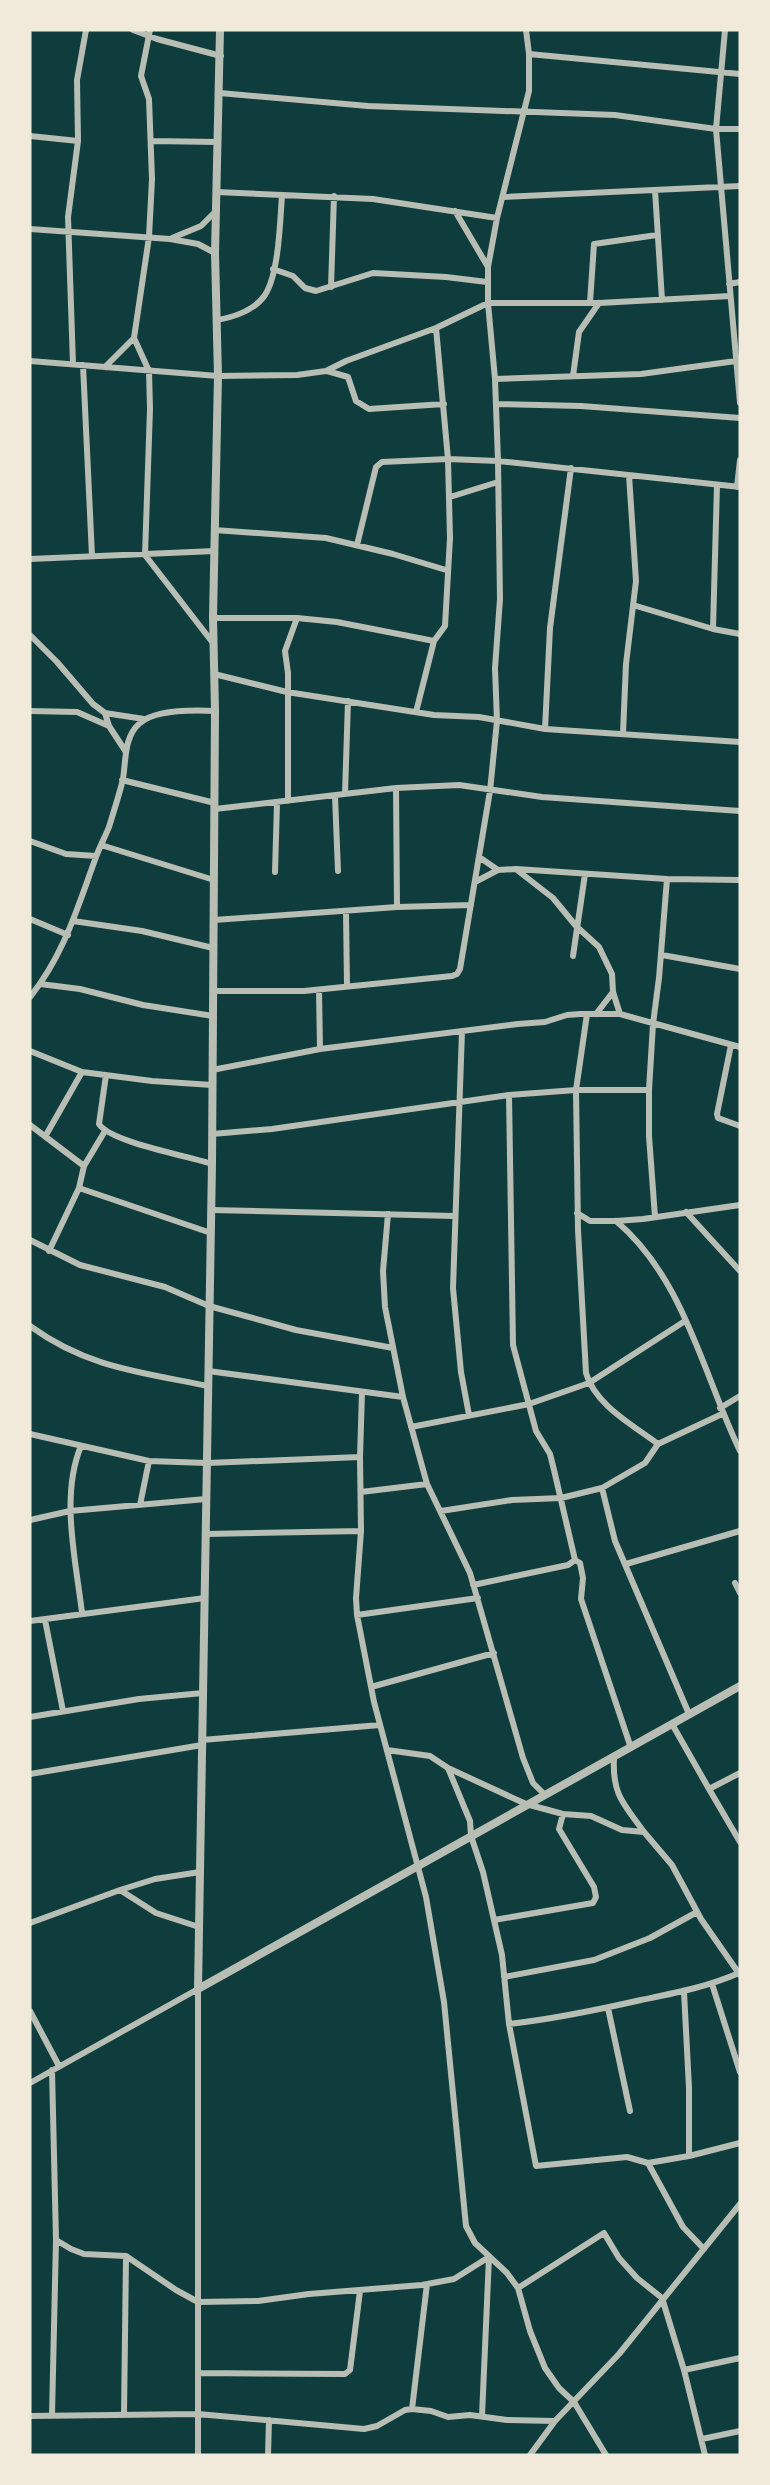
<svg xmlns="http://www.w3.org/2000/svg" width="770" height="2485" viewBox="0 0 770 2485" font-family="Figtree,sans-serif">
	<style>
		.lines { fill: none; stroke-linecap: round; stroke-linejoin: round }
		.minor { stroke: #b8beb3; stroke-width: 6 }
		.tertiary { stroke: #b8beb3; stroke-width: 8 }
	</style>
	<rect width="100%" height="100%" fill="#0f3d3e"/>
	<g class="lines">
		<path class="minor" d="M133,30l24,9 64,17
			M150,30l-9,46 8,23 3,80 -3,58 -15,101 15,33 1,38 -5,146 68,88
			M725,30l-9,99 24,274
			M529,54l211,20
			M220,93l148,13 247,9 101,14h24
			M30,136l48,5 -10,76 5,147
			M78,141l-1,-61 9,-50
			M152,141l66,1
			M655,190l7,110
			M216,192l157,7 124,19
			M503,197l237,-11
			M455,211l33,56
			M30,229l140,10 28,5 17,9
			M172,238l29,-12 15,-15
			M273,269l20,7 12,12 11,3 57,-18 73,4 41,5
			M729,284l11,-2
			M331,287l3,-91
			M590,303l4,-59 63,-9
			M217,320c17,-3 37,-9 48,-25 14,-22 15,-73 17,-100
			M30,361l188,15 79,-1 29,-4 20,-10 90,-33
			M83,365l9,191
			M105,367l29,-29
			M327,371l21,6 8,24 13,8 75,-5
			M573,376l6,-44 20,-29
			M495,379l146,-5 95,-13
			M496,404l85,2 159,12
			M737,487l3,-27
			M450,497l48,-15
			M214,530l112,8 67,16 53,16
			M357,545l19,-78 6,-5 66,-3 50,2 242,26
			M30,559l185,-8
			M633,605l80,24 27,5
			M213,618h84l40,4 97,19
			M713,629l4,-144
			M30,635l27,27 36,42 12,9 39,6
			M214,674l73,18 147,23 45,2 66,12 195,13
			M30,711l47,1 32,14
			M416,712l18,-71 11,-15 5,-88 -2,-79 -12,-131 52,-25h111l131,-7
			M105,713l4,13 17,26
			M545,729l5,-101 21,-160
			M623,733l3,-69 10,-83 -7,-106
			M122,780l93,23
			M396,788l1,119
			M345,794l3,-93
			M335,796l3,75
			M288,801v-128l-3,-22 12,-33
			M215,809l181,-21 63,-3 83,12 198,14
			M30,841l36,13 30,2
			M101,845l113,35
			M479,857l19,13
			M517,870l36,28 23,28 23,21 13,27 1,18 7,22
			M275,872l2,-69
			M475,882l23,-12 18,-1 151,10 73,1
			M346,912l1,74
			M30,919l38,16
			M214,920l183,-13 74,-2
			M73,921l69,10 71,17
			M662,955l78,14
			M573,956l12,-82
			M40,984l40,5 63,16 70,11
			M319,990l1,59
			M213,991h91l148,-15 5,-2 3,-5 30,-178 7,-70 -2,-53 5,-69 -2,-138 -3,-82 -7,-76v-36l9,-49 32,-127v-37l-3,-24
			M30,997c34,-42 48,-91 66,-140 4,-11 9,-20 13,-30 4,-13 11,-35 14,-48 3,-19 1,-43 17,-56 16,-14 55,-13 75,-12
			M587,1014l-11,76 2,140 8,143c9,32 47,52 72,71
			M596,1014l17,-22
			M462,1031l-9,257 8,84 8,43
			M731,1045l-14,69 1,4 22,8
			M30,1051l52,21 70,9 60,4
			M212,1070l108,-21 198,-25 27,-2 22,-7 13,-1h40l120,33
			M106,1075l-7,49c11,18 89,32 113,40
			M30,1125l54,41 -5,22 -30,63
			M212,1134l60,-5 237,-34 67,-5h73
			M46,1135l36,-63
			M84,1166l21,-35
			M79,1188l132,45
			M211,1210l243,6
			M686,1212l54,59
			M577,1213l13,8h26l27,-2 97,-14
			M388,1214l-5,57 2,36 18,90 24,87 43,89 53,185 10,25 11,11
			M655,1217l-6,-81v-46l4,-66 6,-46 8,-99
			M616,1221c68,57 87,153 124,230
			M30,1240l50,25 85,22 44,19 87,24 97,18
			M30,1326c58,42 110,46 178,60
			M208,1371l195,26
			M362,1392l-2,65 1,74 -5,67 1,17 17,87 52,195 18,105 22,224 9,17 32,30 11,15 12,43 15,37 14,20 15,14 32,53
			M720,1408l20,-12
			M411,1427l118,-23 60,-21 96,-62
			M30,1434l119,27 58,2 153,-6
			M81,1446c-21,50 -5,115 1,167
			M602,1488l13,53 74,173
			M361,1492l66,-8
			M140,1505l9,-44
			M441,1511l71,-11 49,-2 41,-10 43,-25 13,-19 64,-30
			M30,1520l40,-9 136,-12
			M206,1534l155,-3
			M575,1560l5,3 3,15 -2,21 50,149
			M626,1564l114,-33
			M735,1583l5,10
			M473,1585l95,-20 7,-5 -21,-90 -4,-16 -14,-23 -23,-86 -4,-250
			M357,1615l121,-17
			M45,1620l18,91
			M30,1621l175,-23
			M371,1687l123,-34
			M30,1717l109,-18 64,-6
			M672,1724l37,65 31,-16
			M202,1740l178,-15
			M387,1750l43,6 18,12 78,36 37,10 28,2 31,14 22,2 28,33 29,54 39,56
			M614,1758c-2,37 10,46 30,74
			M448,1768l22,53 1,15 12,36 19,83 7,69 27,142 91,-9 21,6 35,64 21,22
			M30,1774l172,-29
			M709,1789l31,53
			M120,1890l35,-11 45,-7
			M494,1920l99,-17 3,-6 -2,-10 -35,-58 4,-15
			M30,1923l90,-33 36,23 43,14
			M504,1977l90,-17 56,-22 47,-26
			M712,1984l28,88
			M684,1992l5,96v68
			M608,2008l22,103
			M30,2011l29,55
			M509,2024c45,-5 88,-14 132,-24 34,-7 66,-13 98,-27
			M30,2083l168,-94v466
			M648,2163l41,-7 51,-13
			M56,2240l15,9 13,5 42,2 50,34 22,12 60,-1 51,-7 113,-9 32,-6 35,-22
			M518,2288l86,-55 15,25 18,20 25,20 22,72 21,85
			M684,2370l56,-12
			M198,2373l147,1 5,-4 10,-79
			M412,2409l15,-125
			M52,2415l4,-175 -4,-170
			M124,2415l2,-159
			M30,2416l168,-2 166,15 13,-3 28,-16 7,-1 19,2 17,6 22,-2 37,5 48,1
			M482,2416l7,-159
			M702,2439l38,-8
			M268,2455l1,-35
			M530,2455l25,-34 64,-67 121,-150"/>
		<path class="tertiary" d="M198,1989l14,-825 3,-453 -2,-93 5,-242 -3,-123 5,-223
			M198,1989l542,-303"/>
	</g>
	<rect width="770" height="2485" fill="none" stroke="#f1e9da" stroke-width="63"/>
</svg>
